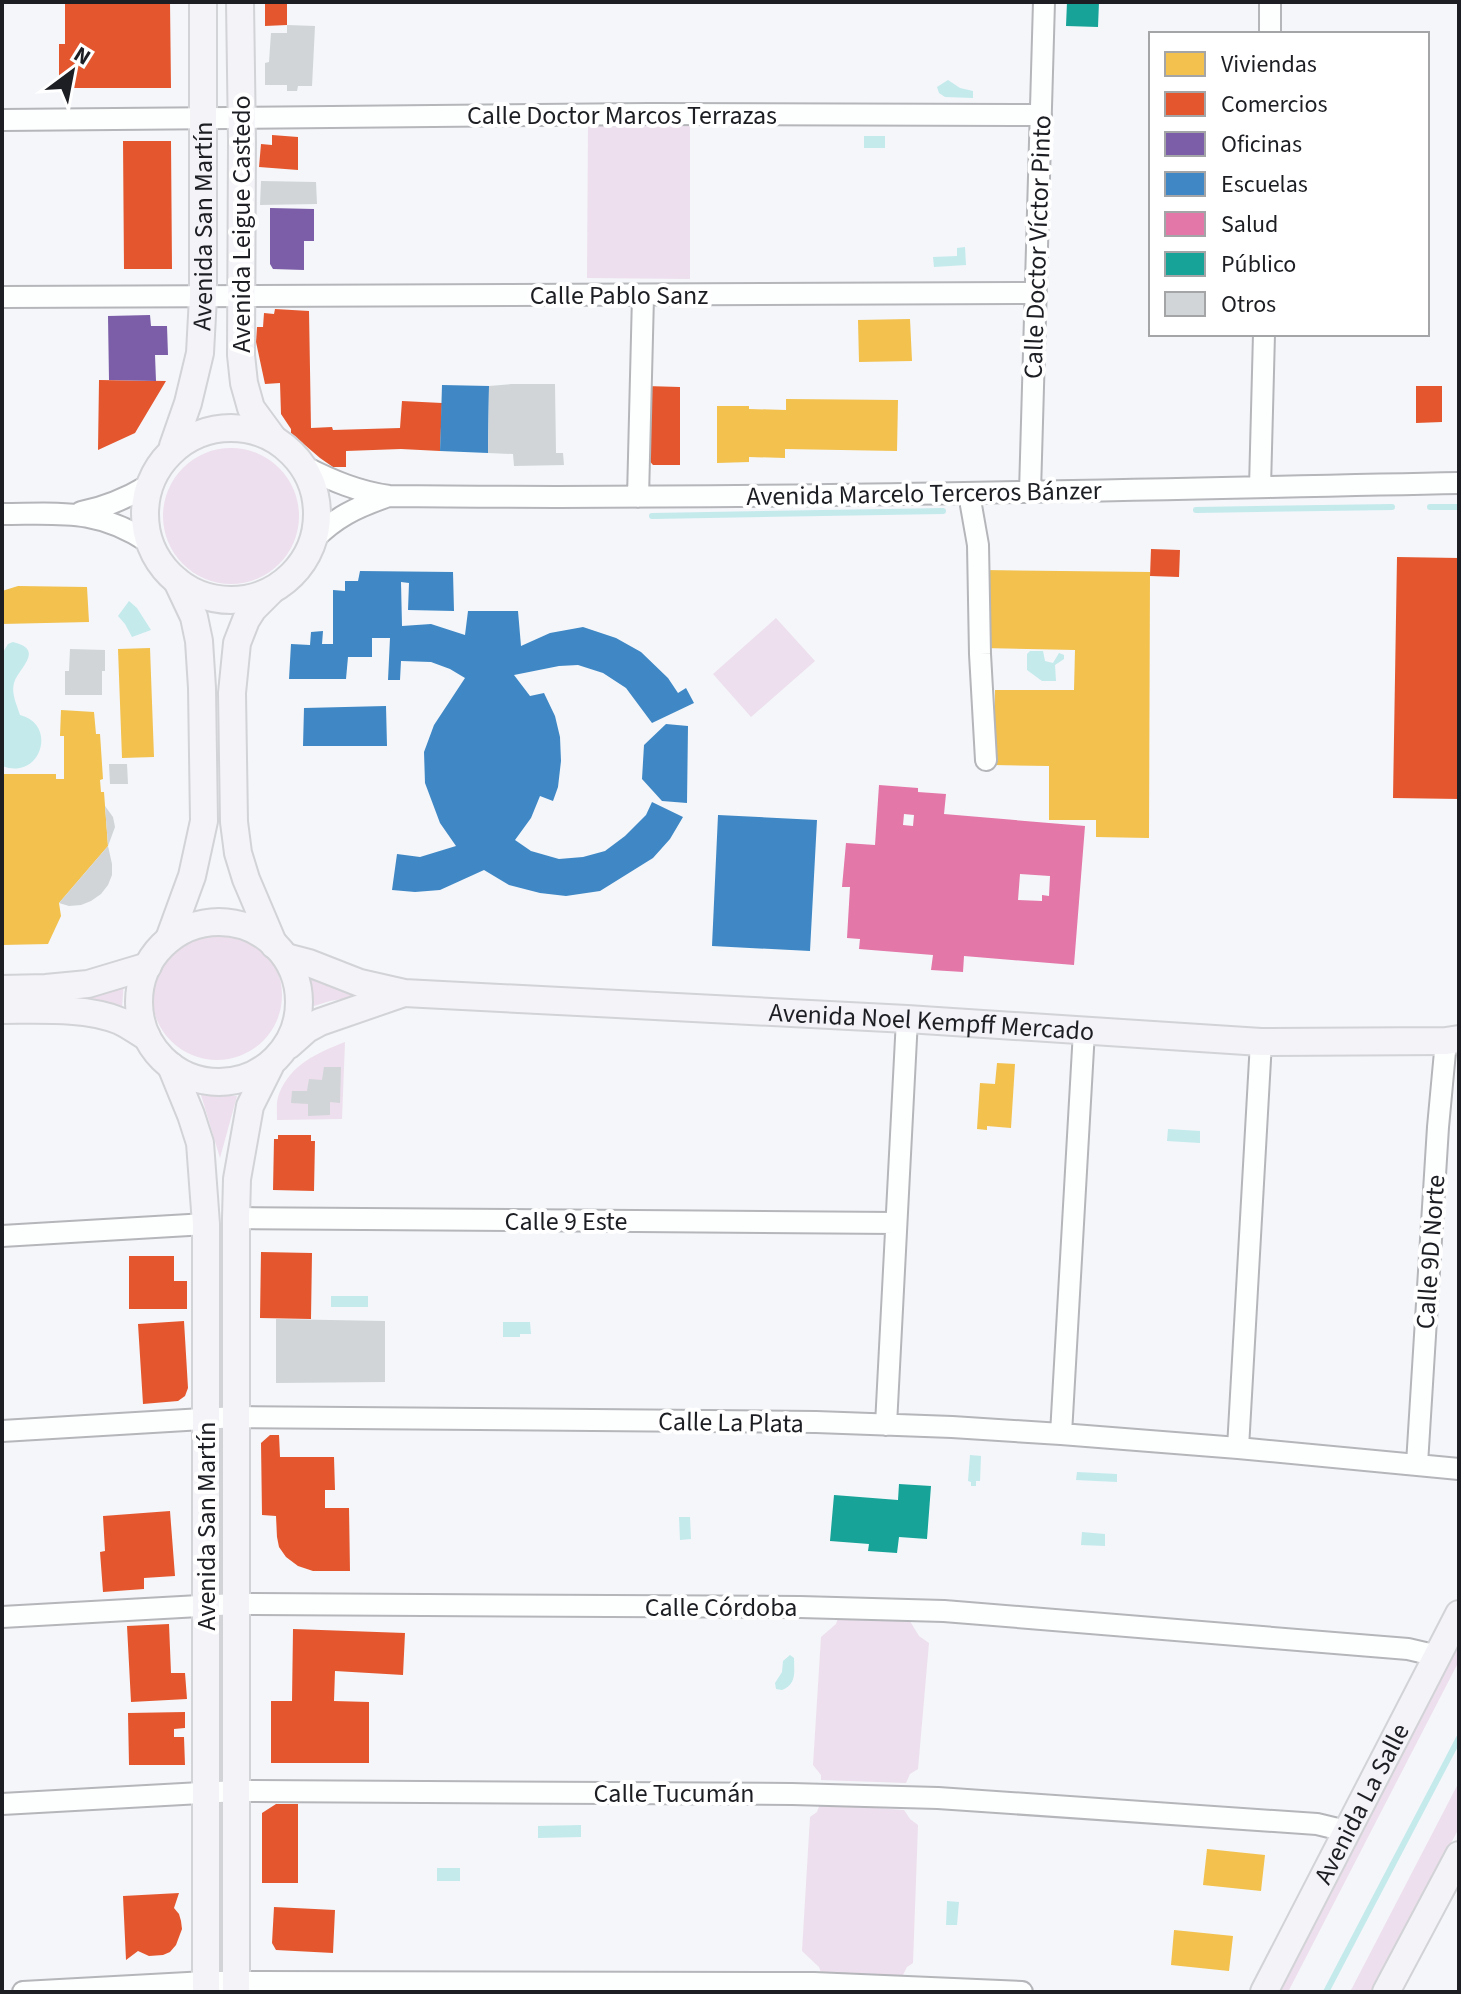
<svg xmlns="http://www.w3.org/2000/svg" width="1461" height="1994" viewBox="0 0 1461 1994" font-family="'Source Sans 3',sans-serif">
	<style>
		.green { fill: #eddfed }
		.water { fill: #c4eaec }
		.homes { fill: #f2c14e }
		.shops { fill: #e4572e }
		.offices { fill: #7b5ea7 }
		.schools { fill: #3f88c5 }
		.health { fill: #e377a8; fill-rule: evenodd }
		.public { fill: #17a398 }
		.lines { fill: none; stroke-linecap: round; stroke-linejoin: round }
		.stream { stroke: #c4eaec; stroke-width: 6 }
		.building { fill: #d1d5d8 }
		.minor-casing { stroke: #b4b6ba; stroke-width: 24 }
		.major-casing { stroke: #d2d3d6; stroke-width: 30 }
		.minor { stroke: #fdfefe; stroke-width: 20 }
		.major { stroke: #f4f3f8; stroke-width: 26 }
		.labels { text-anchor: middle; stroke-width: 8; stroke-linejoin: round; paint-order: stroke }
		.street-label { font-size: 26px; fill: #1c1e23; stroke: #fff }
	</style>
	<rect width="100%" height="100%" fill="#f4f6fa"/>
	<path class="green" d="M588,125l102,1v153l-103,-1z
		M163 516a68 68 0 1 1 136 0a68 68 0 1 1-136 0Z
		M776,618l39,43 -64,56 -38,-43z
		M152 995a65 65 0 1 1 130 0a65 65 0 1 1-130 0Z
		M305,969l26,17 37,9 -38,6 -16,5z
		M124,981l-2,27 -55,-17z
		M345,1042l-3,77 -65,1c0,-8 -1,-19 2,-26 12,-30 38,-41 66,-52z
		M201,1095l36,1 -17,62z
		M839,1615l69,3 11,18 10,7 -11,126 -8,5 -4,9 -85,-3v-5l-8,-10 8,-128 15,-13z
		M1459,1637v24l-171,331h-13z
		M1459,1782v46l-87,164h-22z
		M820,1804l84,6 6,9 8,6 -5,138 -6,4 -7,14 -78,-6 -3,-8 -17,-16 8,-134 7,-5z"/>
	<path class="water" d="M948,80l12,8 13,3v7l-28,-1 -6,-4 -2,-6z
		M864,136h21v12h-21z
		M965,247l1,18 -32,2 -1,-10 24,-1v-8z
		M129,601l8,7 14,22 -19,7 -7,-13 -7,-8z
		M13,642c33,8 5,26 1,41 -3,11 3,22 6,32 38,9 21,66 -18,51v-112l6,-10z
		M1030,651h13l2,10 8,2 6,-10 5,2v4l-9,6 1,16h-14l-15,-11v-16z
		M1168,1129l32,2v12l-33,-2z
		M331,1296h37v11h-37z
		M503,1322h27l1,12h-11v3h-17z
		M970,1455l11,1 -1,25h-4v5h-5v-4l-3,-1z
		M1077,1472l40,2v8l-41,-2z
		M679,1517h11l1,22 -11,1z
		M1082,1532l23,2v12l-24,-1z
		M790,1655l4,3c0,14 3,26 -12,32l-6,-1 -1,-6 7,-11 1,-11z
		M581,1825v12l-43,1v-12z
		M437,1868h23v13h-23z
		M947,1901l12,1 -2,23h-11z"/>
	<path class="homes" d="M910,319l2,42 -53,1 -1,-42z
		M786,399l112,1 -1,51 -112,-2v9l-36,-1v5l-32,1v-57h32v3l37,1z
		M982,570l168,2 -1,266 -53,-1v-17h-47v-54l-55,-1 1,-75h79l1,-40 -92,-2z
		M18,586l69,1 2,35 -87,2v-33z
		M150,648l4,109 -32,1 -4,-109z
		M61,710l33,2 2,22h4l3,45 -3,1 1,12h3l4,54 -49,57 2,13 -13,28 -46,1v-171h54v5h8v-43h-4z
		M997,1063l18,1 -4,64 -24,-2v4l-10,-1 3,-46 15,1z
		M1207,1849l58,6 -4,36 -58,-6z
		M1174,1930l59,6 -4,35 -58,-6z"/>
	<path class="shops" d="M65,2h105l1,86h-112v-44h6z
		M265,2h22v23l-22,1z
		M272,135l26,2v33l-39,-3 2,-23 11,1z
		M123,141h48l1,128h-48z
		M275,309l34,2 2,117 21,-1 1,3 67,-2 2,-27 40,2 -2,48 -39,-2 -55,2v16h-13l-13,-9 -29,-25v-4l-10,-15 -1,-31 -15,1 -9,-42 1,-15h6l1,-14 10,1z
		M99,380l67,1 -31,52 -37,17z
		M646,386l34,1v78h-27l-8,-9z
		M1416,386h26v36l-26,1z
		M1151,549l29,1 -1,27 -29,-1z
		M1397,557l62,1v241l-66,-1z
		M278,1135h33v6h4l-1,50 -41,-1 1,-51h4z
		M261,1252l51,1 -1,66 -51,-1z
		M129,1256h45v25h13v28h-58z
		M184,1321l4,67 -3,8 -7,5 -35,3 -5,-80z
		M270,1435h9l1,22h54l1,33h-10v18h24l1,63h-37l-15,-5 -12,-9 -7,-10 -2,-10 -1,-21 -14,-1 -1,-72z
		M170,1511l5,65 -31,2v11l-41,3 -3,-40 5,-1 -2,-35z
		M169,1624l2,49h14l2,26 -56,3 -4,-76z
		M293,1629l112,4 -2,42 -68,-4 -1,30 35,1v61h-98v-62h21z
		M185,1712v16l-11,1v8h10l1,28h-56l-1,-52z
		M276,1804h22v79h-36v-70z
		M179,1893l-5,15 5,6 2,7 1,8 -6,16 -6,7 -7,3 -14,1 -11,-5 -12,9 -3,-64z
		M274,1907l61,3 -2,43 -57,-3 -4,-7z"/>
	<path class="offices" d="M270,208l44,1v32h-10v29l-31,-1 -3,-5z
		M150,315l1,11h16l1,29h-13l1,26 -47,-1 -1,-64z"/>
	<path class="schools" d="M442,385l47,1 -1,67 -48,-2z
		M360,571l93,1 1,39 -46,-1 1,-27 -8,-1 1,44 29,-2 34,11 3,-24h50l3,35 29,-13 33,-6 33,11 25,14 27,26 10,15 8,-5 8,15 -42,20 -26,-35 -23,-15 -25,-8 -19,1 -45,9 16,21 14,-3 11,23 5,21 1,24 -3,26 -5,14 -13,-5 -9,22 -16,22 16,11 28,8 24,-2 22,-6 20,-15 21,-21 6,-13 31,15 -13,22 -17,19 -53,33 -34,5 -26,-3 -31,-8 -25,-15 -44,20 -25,2 -23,-2 5,-36 23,3 36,-11 -16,-23 -15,-40 -1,-31 10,-27 31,-47 -15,-9 -19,-7 -30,-1 -1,19h-12l2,-42h-18v19h-24l-2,22h-57l2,-35 19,1 1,-13 12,-1 -1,13h11v-54l12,1v-10h13z
		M386,706l1,40h-84l1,-38z
		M666,724l22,2 -1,77 -25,-2 -20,-22 2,-34z
		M718,815l99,5 -7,131 -98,-5z"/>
	<path class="health" d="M879,785l39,3v4l28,2 -2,20 141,12 -11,139 -110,-9 -1,16 -32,-2 2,-15 -74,-6 1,-10 -13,-1 3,-51h-8l4,-44 29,2zM904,814l10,1 -1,11 -10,-1zM1020,874l30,2 -1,20 -7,-1v6l-24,-1z"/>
	<path class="public" d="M1067,2h32l-1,25 -32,-1z
		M899,1484l32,2 -4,53 -28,-2 -2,16 -29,-2 1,-7 -39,-3 4,-46 64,5z"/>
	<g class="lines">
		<path class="stream" d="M1430,507h29
			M1196,510l196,-3
			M652,516l291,-5
			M1326,1992l133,-254"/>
	</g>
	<path class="building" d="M287,25l28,1 -3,60h-14l-1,5h-10v-6h-22v-22l4,-1 2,-29h16z
		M261,181l55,1 1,22 -57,1z
		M512,384h43l1,69h7l1,12 -50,1 -1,-12 -25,-1 1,-67z
		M70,649l35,1v21h-3v24h-37v-24h4z
		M109,764h18l1,20h-18z
		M105,806l8,11 2,10 -7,19z
		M108,846l4,18v11l-4,10 -7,9 -10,7 -10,4 -12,1 -10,-3z
		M324,1067h17l-1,36 -10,-1v13l-22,1v-12l-17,-1 1,-12h15l2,-12 13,1z
		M276,1319l109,2v61l-109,1z"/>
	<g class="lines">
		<defs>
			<path id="minor" d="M1270,34v-32
				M2,120l647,-6 392,1
				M2,297l1034,-4
				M305,467c28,14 54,25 84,29 357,4 713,-6 1070,-13
				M1260,487l4,-153
				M1030,492l14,-490
				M969,494l9,51 2,109 6,106
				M638,497l5,-201
				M81,512c26,-5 46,-14 68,-27
				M2,514c58,0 95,-6 146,28
				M313,540c23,-23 42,-32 73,-43
				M236,1218l660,5
				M2,1236l204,-12
				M886,1425l21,-406
				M2,1431l234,-14 580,5 136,5 109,7 177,14 221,21
				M1061,1434l23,-403
				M1238,1448l23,-406
				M1417,1464l21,-337 8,-86
				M2,1617l233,-13 565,3 144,4 464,38 30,7
				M2,1804l235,-13 555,3 146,4 379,26 29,7
				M23,1992l183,-10 608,1 208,9"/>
			<g id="major">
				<path d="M240,2l2,139 -1,214 3,28 7,25 22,30"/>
				<circle cx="231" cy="514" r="86"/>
				<path id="s1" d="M173,446l15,-43 12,-50 3,-56v-295"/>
				<path d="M271,591l-18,18 -7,11 -9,23 -5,50 2,129 4,31 8,26 28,66"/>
				<circle cx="219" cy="1002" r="80"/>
				<path d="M169,939l23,-63 12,-55 -2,-133 -3,-47 -5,-24 -17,-36"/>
				<path id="s2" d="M286,957l23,6 51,20 44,10 503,26 354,23 185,-1 13,-2"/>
				<path d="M2,989l44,-1 42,-4 60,-18"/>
				<path d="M2,1010c36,0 84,-3 118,11 9,4 18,11 27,16"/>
				<path d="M289,1045l18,-16 13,-7 81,-28"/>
				<path d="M171,1066l20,49 9,28 6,81v768"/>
				<path d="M236,1992v-774l1,-39 13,-73 20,-40"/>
				<path id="s3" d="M1264,1992l195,-378"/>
				<path d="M1386,1992l73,-137"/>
			</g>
		</defs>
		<use href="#minor" class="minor-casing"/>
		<use href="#major" class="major-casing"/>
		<use href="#minor" class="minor"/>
		<use href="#major" class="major"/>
	</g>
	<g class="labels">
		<g class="street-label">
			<text x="622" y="124">Calle Doctor Marcos Terrazas</text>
			<text transform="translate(241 224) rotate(-90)" y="9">Avenida Leigue Castedo</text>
			<text dy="9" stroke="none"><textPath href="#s1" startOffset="224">Avenida San Martín</textPath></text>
			<text transform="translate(1037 247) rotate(-88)" y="9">Calle Doctor Víctor Pinto</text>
			<text x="619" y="304">Calle Pablo Sanz</text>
			<text transform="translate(924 493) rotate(-1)" y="9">Avenida Marcelo Terceros Bánzer</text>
			<text dy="9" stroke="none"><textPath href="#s2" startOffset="652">Avenida Noel Kempff Mercado</textPath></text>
			<text x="566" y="1230">Calle 9 Este</text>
			<text transform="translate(1430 1252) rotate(-86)" y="9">Calle 9D Norte</text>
			<text transform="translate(731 1422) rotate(1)" y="9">Calle La Plata</text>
			<text transform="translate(206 1526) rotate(-90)" y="9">Avenida San Martín</text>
			<text x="721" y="1616">Calle Córdoba</text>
			<text x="674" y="1802">Calle Tucumán</text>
			<text dy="9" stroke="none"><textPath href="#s3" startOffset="212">Avenida La Salle</textPath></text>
		</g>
	</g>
	<rect width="1461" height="1994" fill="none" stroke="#1c1e23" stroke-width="8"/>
	<rect x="1149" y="32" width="280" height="304" fill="#ffffff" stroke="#a4a5a7" stroke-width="2"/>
	<rect x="1165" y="52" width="40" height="24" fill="#f2c14e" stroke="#a4a5a7" stroke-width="2"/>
	<text x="1221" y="72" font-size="24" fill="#1c1e23">Viviendas</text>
	<rect x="1165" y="92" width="40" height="24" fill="#e4572e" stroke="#a4a5a7" stroke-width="2"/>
	<text x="1221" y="112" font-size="24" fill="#1c1e23">Comercios</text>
	<rect x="1165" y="132" width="40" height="24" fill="#7b5ea7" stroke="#a4a5a7" stroke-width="2"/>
	<text x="1221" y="152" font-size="24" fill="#1c1e23">Oficinas</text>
	<rect x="1165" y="172" width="40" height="24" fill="#3f88c5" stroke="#a4a5a7" stroke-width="2"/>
	<text x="1221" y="192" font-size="24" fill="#1c1e23">Escuelas</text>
	<rect x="1165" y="212" width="40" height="24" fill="#e377a8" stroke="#a4a5a7" stroke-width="2"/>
	<text x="1221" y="232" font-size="24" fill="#1c1e23">Salud</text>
	<rect x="1165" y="252" width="40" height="24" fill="#17a398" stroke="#a4a5a7" stroke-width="2"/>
	<text x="1221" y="272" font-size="24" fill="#1c1e23">Público</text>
	<rect x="1165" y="292" width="40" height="24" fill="#d1d5d8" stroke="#a4a5a7" stroke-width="2"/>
	<text x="1221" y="312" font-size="24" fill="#1c1e23">Otros</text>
	<g transform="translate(72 72) rotate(32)" stroke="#ffffff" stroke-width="6" paint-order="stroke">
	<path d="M0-6L14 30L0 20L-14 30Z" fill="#1c1e23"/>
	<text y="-12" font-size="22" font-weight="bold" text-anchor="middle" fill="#1c1e23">N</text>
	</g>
</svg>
